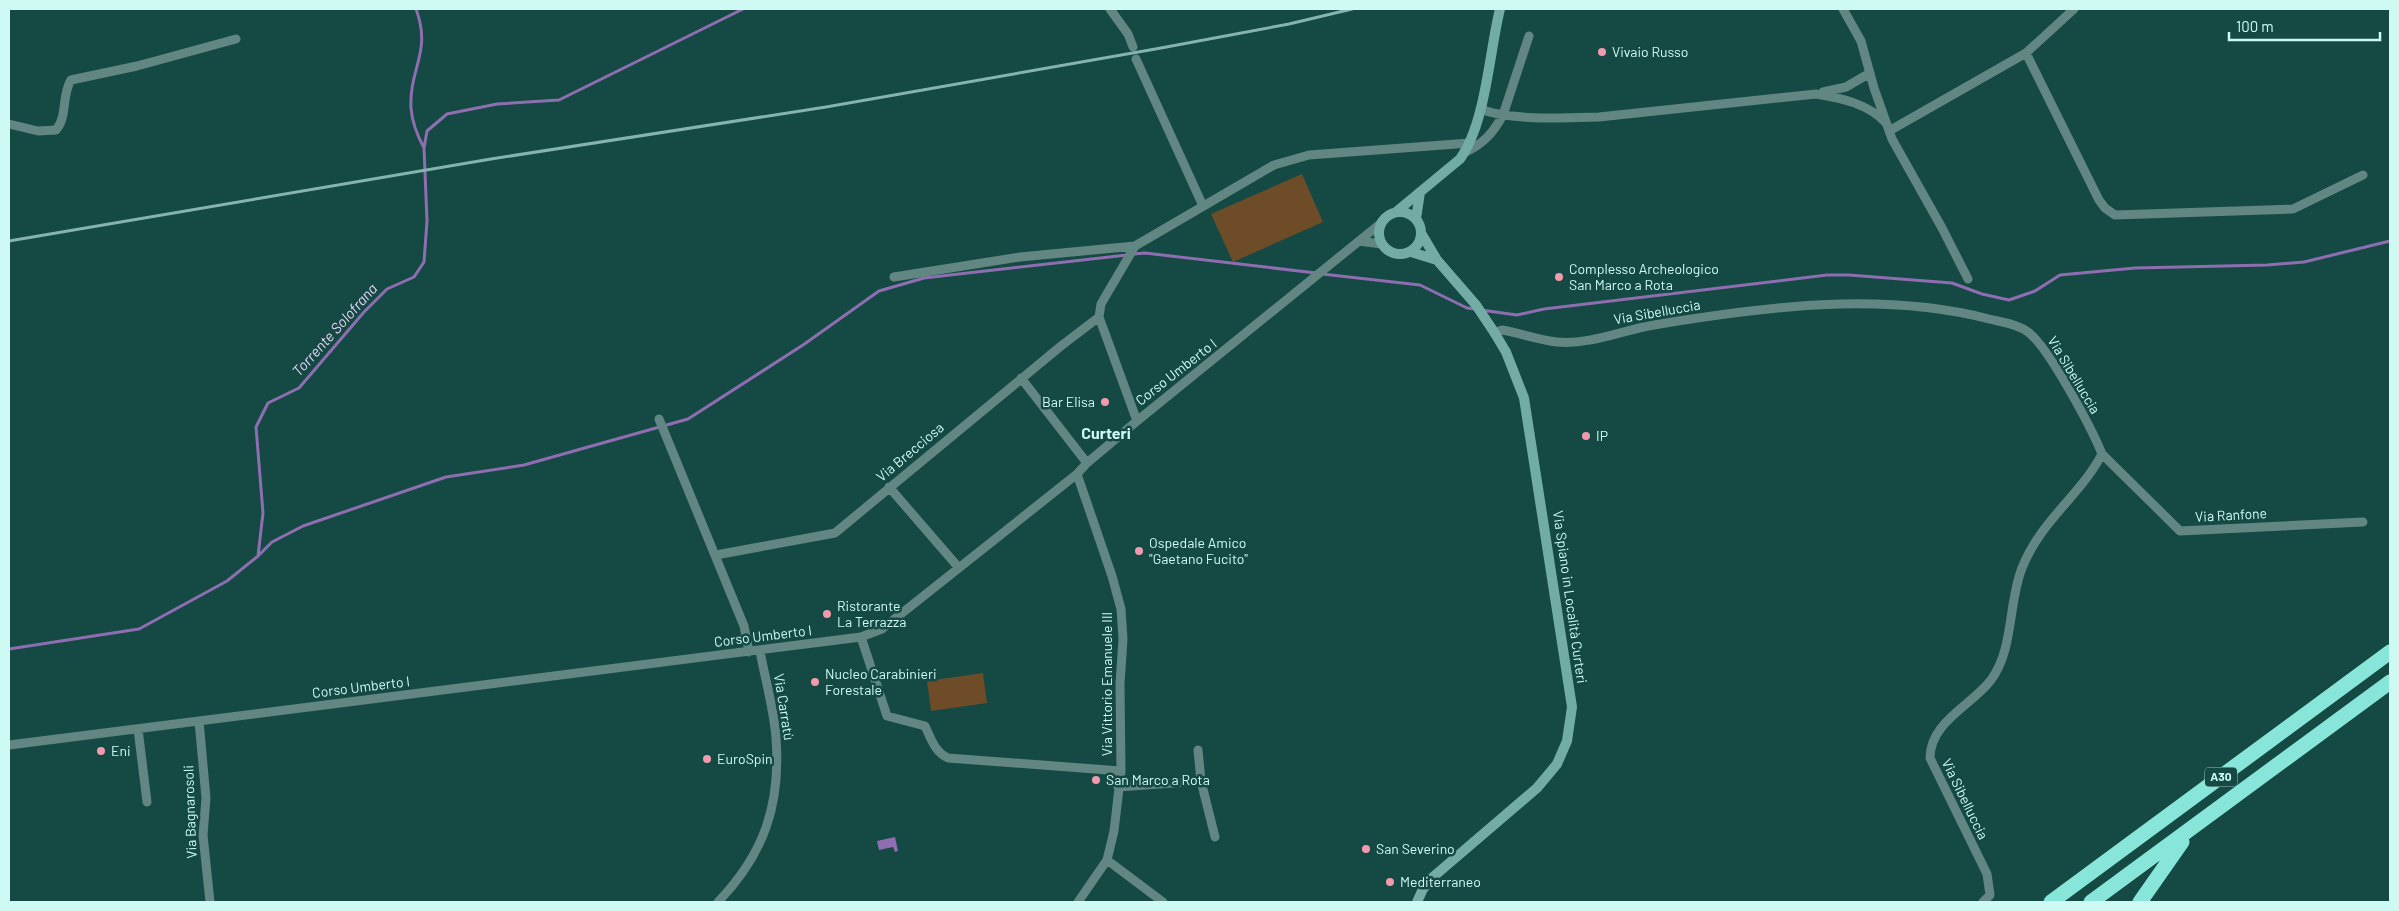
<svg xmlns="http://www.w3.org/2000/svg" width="2399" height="911" viewBox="0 0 2399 911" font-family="Barlow,sans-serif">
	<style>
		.green { fill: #6e4c28 }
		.water { fill: #8e6eb1 }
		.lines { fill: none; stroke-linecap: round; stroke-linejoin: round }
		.stream { stroke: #8e6eb1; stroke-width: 3 }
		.street { stroke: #628681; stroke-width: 9 }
		.secondary { stroke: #72aca5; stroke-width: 10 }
		.highway { stroke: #87e5d9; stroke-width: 15 }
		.rail { stroke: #85b4ae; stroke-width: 3 }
		.poi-dot { fill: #f29aad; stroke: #154944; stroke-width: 2 }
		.labels { text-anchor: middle; stroke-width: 5; stroke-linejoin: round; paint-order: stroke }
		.shield { fill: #154944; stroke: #96c5be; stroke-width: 1 }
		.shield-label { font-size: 12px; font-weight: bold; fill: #cefaf3 }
		.poi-label { font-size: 14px; fill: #cefaf3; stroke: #154944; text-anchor: start }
		.street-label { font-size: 14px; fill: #cefaf3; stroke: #154944 }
		.water-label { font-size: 15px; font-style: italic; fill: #e2d1f6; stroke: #154944 }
		.quarter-label { font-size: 16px; font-weight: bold; fill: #cefaf3; stroke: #154944 }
	</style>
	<rect width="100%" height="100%" fill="#154944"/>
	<path class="green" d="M1302,174l21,48 -90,40 -22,-48z
		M983,673l4,30 -56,8 -4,-30z"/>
	<path class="water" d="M895,837l3,14 -3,1 -2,-5 -14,3 -2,-9z"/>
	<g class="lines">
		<path class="stream" d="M416,9c16,43 -7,59 -5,99 1,14 6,27 13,40
			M1134,254l11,-1 171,20
			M1322,274l98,11 47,23 8,1
			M1481,310l36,5 27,-6 283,-34h22l103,8 30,11 27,6 26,-9 25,-16 75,-7 132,-3 37,-3 86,-21
			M258,556l14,-14 31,-16 143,-49 78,-12 164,-46 115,-74 76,-54 45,-13 203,-23
			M9,649l130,-20 88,-48 31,-25 5,-43 -7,-86 12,-24 31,-15 65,-76 23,-23 27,-12 10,-15 3,-41 -3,-73 3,-17 20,-17 50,-10 62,-4 184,-91"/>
		<path class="street" d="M1110,9l18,25 5,13
			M1843,9l18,32 13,47 18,51 50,89 26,51
			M2026,53l73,147 6,8 10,7 178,-6 70,-34
			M1136,59l67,147
			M1823,92l23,-5 24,-14
			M1480,109c31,12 86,9 119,8l217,-23c25,4 53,10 70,29
			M9,124l29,7 18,-1c12,-14 5,-34 15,-50l66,-14 99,-27
			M1889,131l137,-78 48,-44
			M1466,152c18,-9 27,-19 37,-37l26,-79
			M1359,241l22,3
			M894,277l126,-20 115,-11
			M1494,333l8,-3c18,3 37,10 55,12 33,3 66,-12 97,-17 109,-18 226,-34 335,-6 12,3 29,5 39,13 20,14 64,97 74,122 -22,42 -61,66 -80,114 -14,35 -8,81 -31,112 -20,26 -61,42 -61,78l57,116 3,21 -7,7
			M1021,378l66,85
			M659,419l85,207 5,26
			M1137,421l-38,-104 2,-13 34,-58 139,-81 35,-10 161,-12
			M2102,454l78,77 183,-9
			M1077,474l35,102 9,33 2,30 -3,45 1,87 -7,60 -7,29 56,42
			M889,487l70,81
			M716,555l119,-22 226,-187 38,-29
			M861,637l26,79 38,10c6,13 10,26 23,32l173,13
			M199,721l7,77 -3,37 7,67
			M138,729l9,73
			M9,745l852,-108 21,-8 195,-155 10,-11 50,-42 243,-197
			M1198,750l3,31 14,56
			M1118,787l83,-6
			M718,902c46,-48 63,-97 58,-164 -2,-29 -11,-59 -16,-87
			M1078,902l29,-42"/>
		<path class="secondary" d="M1379 233a21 21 0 1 1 42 0a21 21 0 1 1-42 0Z
			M1396,212l64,-53c26,-36 29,-106 40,-150
			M1416,219l4,-27
			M1411,252l26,8
			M1417,902l6,-13 10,-12 104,-89 20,-24 10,-23 5,-34 -48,-309 -18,-46 -12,-20 -18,-27 -39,-45 -16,-27"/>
		<path class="highway" d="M2051,902l339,-250
			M2091,902l299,-220
			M2140,902l42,-60"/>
		<path class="rail" d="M9,241l482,-82 335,-52 335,-59 128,-24 63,-15"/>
	</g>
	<g class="poi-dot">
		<circle cx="1602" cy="52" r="5"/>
		<circle cx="1559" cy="277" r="5"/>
		<circle cx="1105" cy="402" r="5"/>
		<circle cx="1586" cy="436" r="5"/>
		<circle cx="1139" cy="551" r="5"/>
		<circle cx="827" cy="614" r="5"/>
		<circle cx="815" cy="682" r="5"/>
		<circle cx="101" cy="751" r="5"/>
		<circle cx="707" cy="759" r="5"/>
		<circle cx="1096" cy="780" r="5"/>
		<circle cx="1366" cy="849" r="5"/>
		<circle cx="1390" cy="882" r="5"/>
	</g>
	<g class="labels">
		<rect class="shield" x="2205" y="767.5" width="32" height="19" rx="4"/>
		<g class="shield-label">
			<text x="2221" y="781">A30</text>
		</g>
		<g class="poi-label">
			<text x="1612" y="57">Vivaio Russo</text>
			<text x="1569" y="274">Complesso Archeologico<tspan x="1569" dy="16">San Marco a Rota</tspan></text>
			<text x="1095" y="407" text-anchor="end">Bar Elisa</text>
			<text x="1596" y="441">IP</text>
			<text x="1149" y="548">Ospedale Amico<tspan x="1149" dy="16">"Gaetano Fucito"</tspan></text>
			<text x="837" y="611">Ristorante<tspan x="837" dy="16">La Terrazza</tspan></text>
			<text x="825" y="679">Nucleo Carabinieri<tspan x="825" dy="16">Forestale</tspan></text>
			<text x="111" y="756">Eni</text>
			<text x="717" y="764">EuroSpin</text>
			<text x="1106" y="785">San Marco a Rota</text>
			<text x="1376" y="854">San Severino</text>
			<text x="1400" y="887">Mediterraneo</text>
		</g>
		<g class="street-label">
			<text transform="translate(1657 312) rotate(-10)" y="5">Via Sibelluccia</text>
			<text transform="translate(1176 372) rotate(-38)" y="5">Corso Umberto I</text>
			<text transform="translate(2074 375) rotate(59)" y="5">Via Sibelluccia</text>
			<text transform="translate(910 452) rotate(-40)" y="5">Via Brecciosa</text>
			<text transform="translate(2231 515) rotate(-3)" y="5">Via Ranfone</text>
			<text transform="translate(1570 597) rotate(82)" y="5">Via Spiano in Località Curteri</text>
			<text transform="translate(763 636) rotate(-7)" y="5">Corso Umberto I</text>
			<text transform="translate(1107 684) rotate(-90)" y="5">Via Vittorio Emanuele III</text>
			<text transform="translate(361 687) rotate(-7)" y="5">Corso Umberto I</text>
			<text transform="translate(784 707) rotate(81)" y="5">Via Carratù</text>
			<text transform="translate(1965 799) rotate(64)" y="5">Via Sibelluccia</text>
			<text transform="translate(190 812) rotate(-92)" y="5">Via Bagnarosoli</text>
		</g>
		<g class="water-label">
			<text transform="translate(335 330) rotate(-48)" y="5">Torrente Solofrana</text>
		</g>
		<g class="quarter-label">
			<text x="1106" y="439">Curteri</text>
		</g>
	</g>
	<rect width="2399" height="911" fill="none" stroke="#cefaf3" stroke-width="20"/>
	<path d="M2229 32v8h151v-8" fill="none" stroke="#cefaf3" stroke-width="2.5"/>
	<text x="2236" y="32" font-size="15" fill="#cefaf3" stroke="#154944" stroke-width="4" paint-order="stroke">100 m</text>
</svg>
